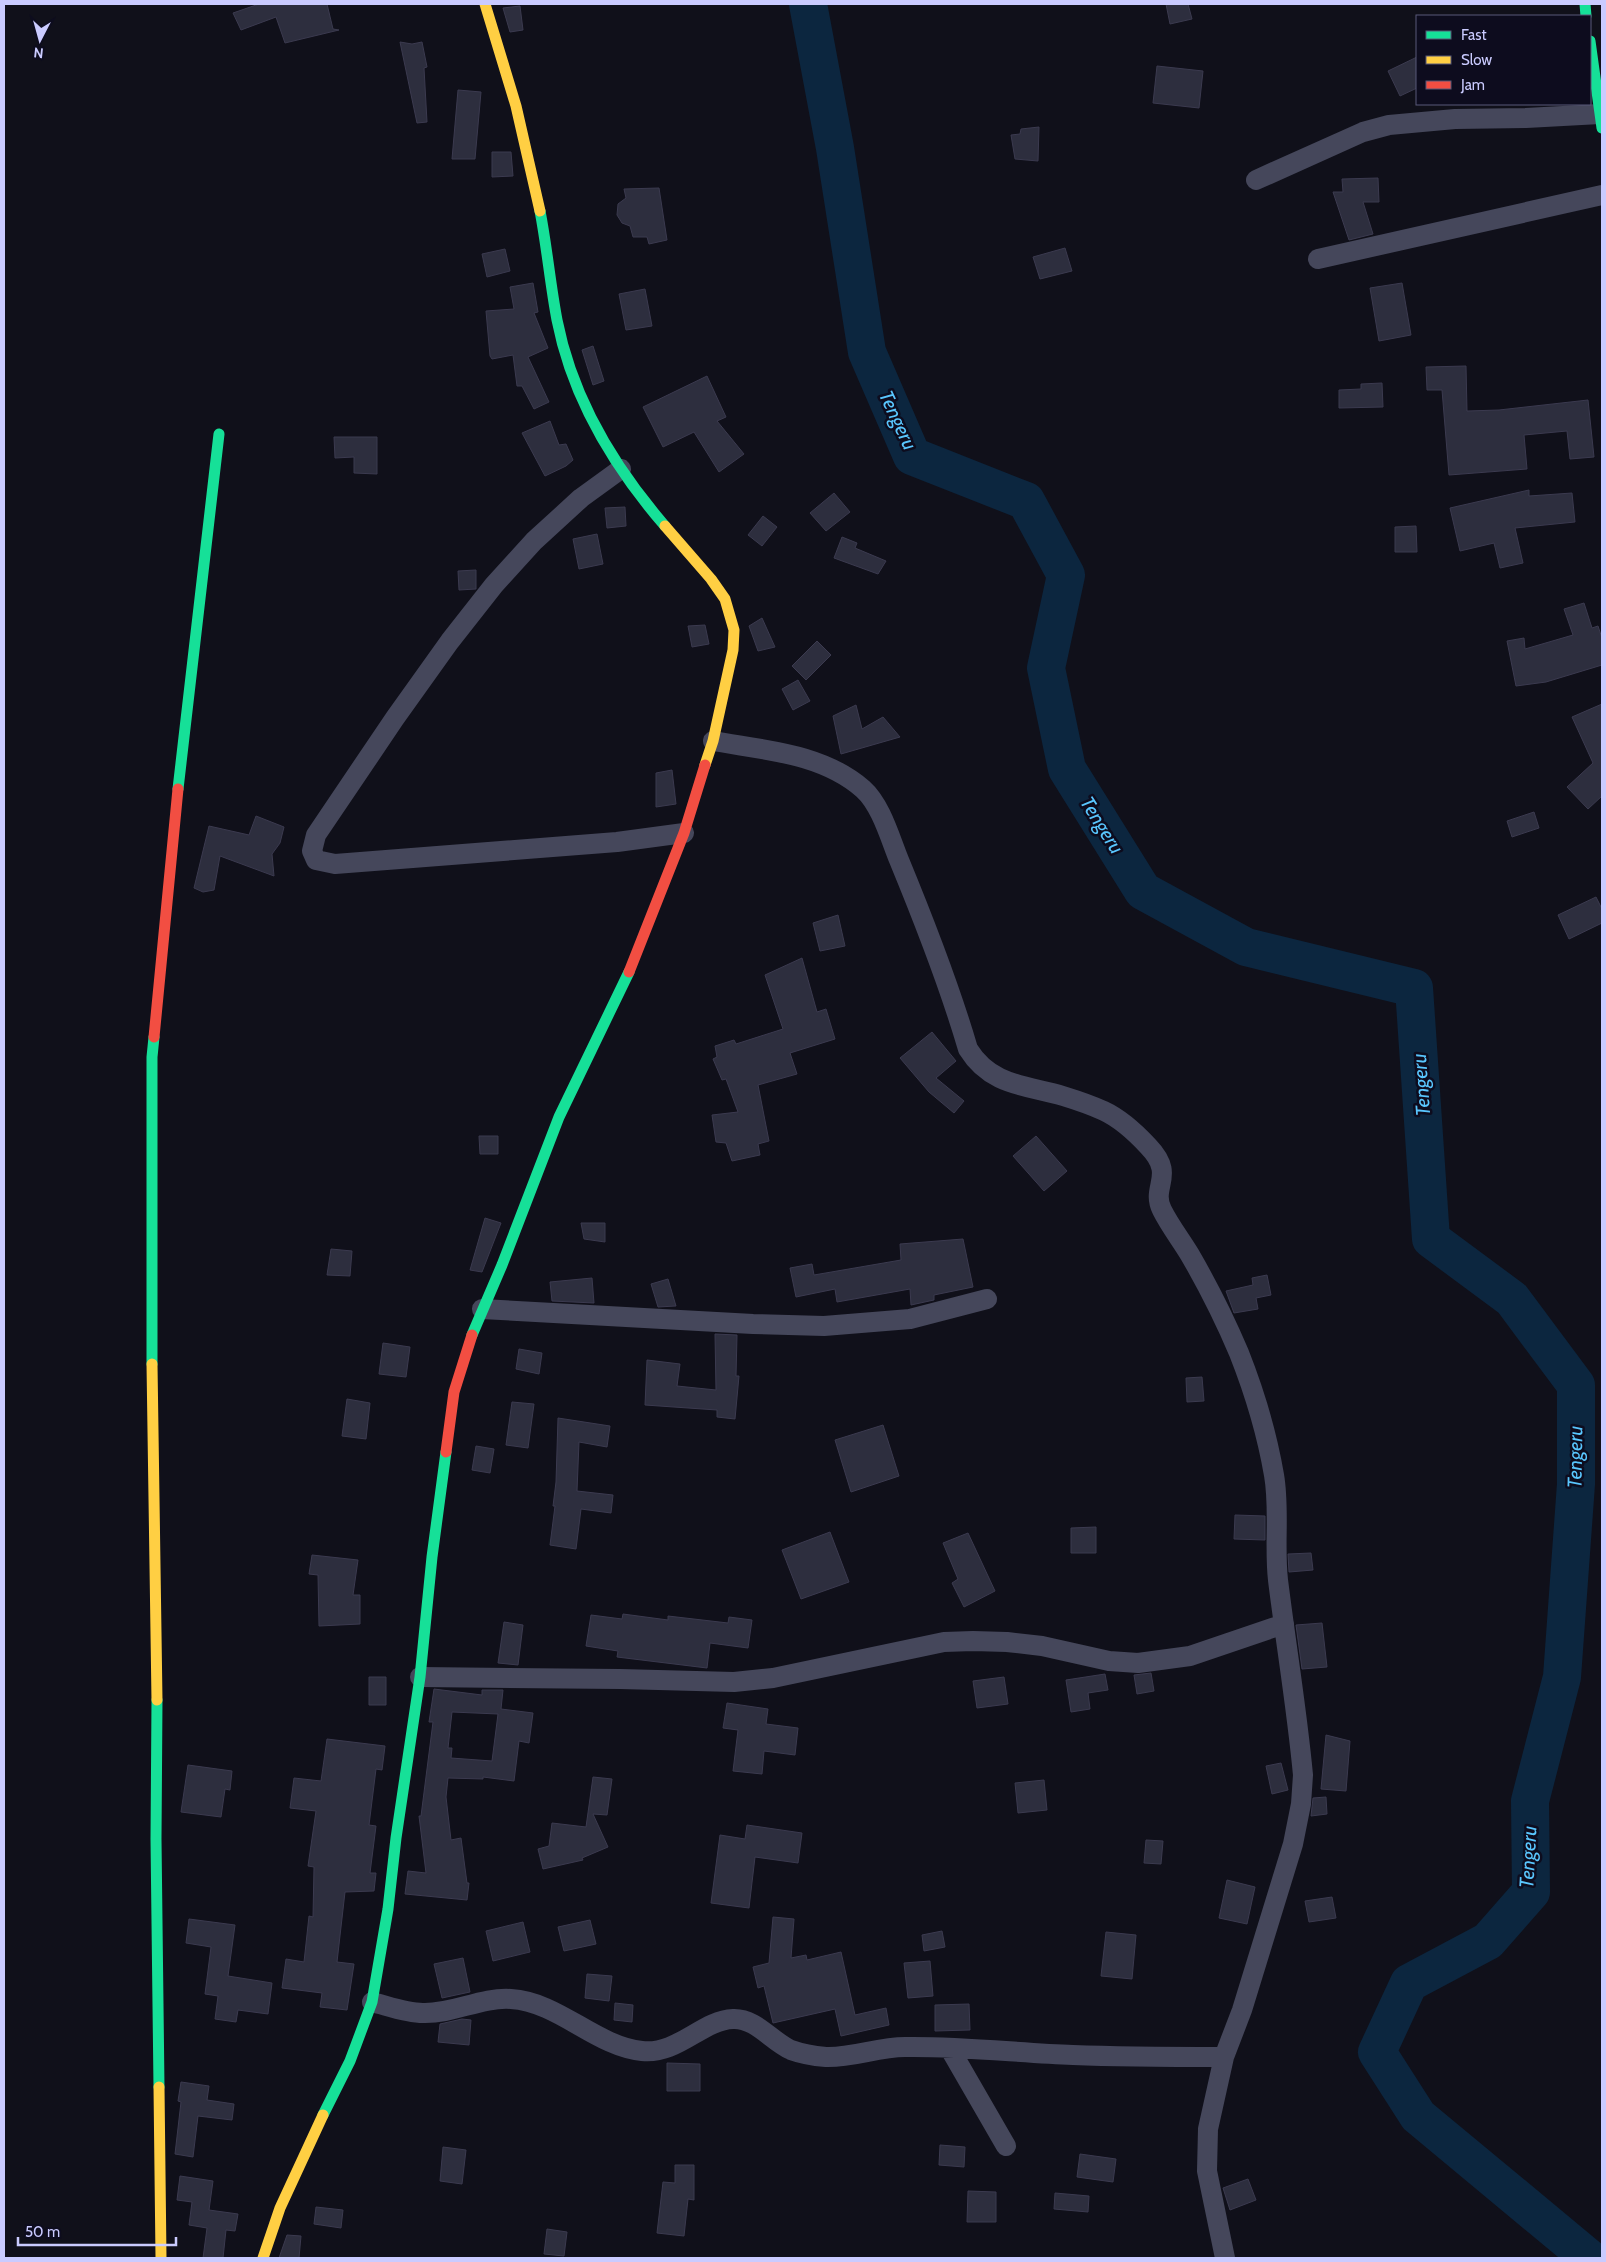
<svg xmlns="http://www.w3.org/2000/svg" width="1606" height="2262" viewBox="0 0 1606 2262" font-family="Cabin,sans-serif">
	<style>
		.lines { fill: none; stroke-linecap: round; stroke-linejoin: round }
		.river { stroke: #0c263f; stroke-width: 38 }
		.building { fill: #2d2e3e; stroke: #3b3a4f; fill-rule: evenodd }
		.street { stroke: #45475b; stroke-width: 20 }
		.fast { stroke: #16e098; stroke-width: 11 }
		.slow { stroke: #ffcf43; stroke-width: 11 }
		.jam { stroke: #f24e42; stroke-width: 11 }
		.labels { text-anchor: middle; stroke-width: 5; stroke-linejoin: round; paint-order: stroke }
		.water-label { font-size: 20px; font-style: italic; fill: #59c6fe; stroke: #0d0c1e }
	</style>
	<rect width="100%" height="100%" fill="#10101a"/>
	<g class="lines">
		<path class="river" d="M808,4l27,144 32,204 45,104 114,45 40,74 -20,93 21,101 76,122 103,56 168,41 17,251 81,60 64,86v99l-14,193 -32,124 1,91 -43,49 -79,42 -32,69 41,64 171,142"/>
	</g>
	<path class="building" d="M259,4h68l6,25 6,1 -54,13 -9,-26 -35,13 -8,-17z
		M1166,4h22l4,15 -22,5z
		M520,6l3,24 -13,2 -7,-24z
		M400,42l12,2 10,-2 5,25 -3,1 3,54 -10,1z
		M1417,57v31l-17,8 -12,-25z
		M1157,66l46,5 -4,37 -46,-5z
		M458,90l23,2 -6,67h-23z
		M1039,127l-1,34 -23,-2 -4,-24 9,-1 1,-5z
		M492,152h19l2,24 -21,1z
		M1378,178l1,24h-16l10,32 -24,6 -16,-48h10l-1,-13z
		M659,188l8,52 -18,4 -2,-7h-14l-3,-11 -8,-3 -5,-8 1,-11 8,-6 -2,-9z
		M1065,248l7,23 -32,8 -7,-22z
		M505,249l5,22 -23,6 -5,-23z
		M533,283l5,29 -4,1 14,35 -20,9 21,45 -15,7 -12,-23h-5l-4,-31 -21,4 -2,-3 -4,-45 28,-2 -4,-22z
		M1402,283l9,52 -32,6 -9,-53z
		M645,289l7,37 -26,4 -7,-36z
		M593,346l11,35 -11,4 -11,-35z
		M1466,366l1,45 32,-1 89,-10 6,57 -24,2 -3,-28 -43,4 3,34 -78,6 -7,-85h-15l-1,-23z
		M707,376l19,41 -9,4 27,33 -25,18 -25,-40 -31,15 -20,-40z
		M1382,383l1,24 -44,1v-18l22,-1v-5z
		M550,421l9,24 7,-1 7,16 -7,6 -21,10 -23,-43z
		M334,437h43v37l-23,-1v-16l-19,1z
		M1529,490v6l43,-3 3,29 -60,6 8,35 -23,5 -6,-25 -34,8 -10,-43z
		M834,493l16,19 -24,19 -16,-18z
		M625,507l1,19 -19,2 -2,-20z
		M763,516l14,11 -15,19 -14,-11z
		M1416,526l1,26h-22v-25z
		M597,534l6,30 -24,5 -6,-30z
		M842,537l15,6 -2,5 31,13 -8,13 -44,-16z
		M476,570v19l-17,1 -1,-19z
		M1584,603l8,25 6,-2 4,12v27l-56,17 -30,4 -9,-45 17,-3 1,11 48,-14 -9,-26z
		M762,618l13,29 -17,4 -9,-25z
		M705,625l4,19 -17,3 -4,-21z
		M817,641l14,14 -25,25 -14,-14z
		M798,680l12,21 -17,9 -11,-21z
		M1602,704v92l-14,13 -21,-22 26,-24 -21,-46z
		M856,705l6,24 21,-12 17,20 -59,17 -8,-38z
		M672,770l4,34 -20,3v-34z
		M1534,812l5,16 -27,9 -5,-16z
		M256,816l28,11 -4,16 -8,11 2,22 -54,-20 -6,34 -11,2 -9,-4 15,-62 40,9z
		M1596,897l6,12v14l-33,16 -11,-24z
		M838,915l7,31 -25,5 -7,-28z
		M802,958l15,54 9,-3 9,30 -45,14 7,21 -39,11 11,56 -11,3 2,11 -28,6 -6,-18 -10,-1 -4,-27 26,-3 -12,-33 -4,1 -9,-21 4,-2 -2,-11 19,-6 2,4 47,-15 -18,-54z
		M932,1032l24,29 -20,17 28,23 -10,12 -25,-21 -29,-34z
		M479,1136h19v18h-18z
		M1036,1136l31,35 -23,20 -31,-35z
		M485,1218l16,5 -19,49 -12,-2z
		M581,1223h24v19l-21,-3z
		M963,1239l10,48 -39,8v5l-23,5 -1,-16 -73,13 -2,-13 -39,8 -6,-29 22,-4 2,11 87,-15 -1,-16z
		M331,1249l21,2 -2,25 -23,-1z
		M1267,1275l4,20 -15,3 2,11 -24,4 -8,-22 27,-6 -1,-7z
		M592,1278l2,25 -42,-2 -2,-19z
		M668,1279l8,27 -18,1 -7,-23z
		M715,1334l22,1 -1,41h3l-4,43 -18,-2v-7l-72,-5 2,-45 33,4 -3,22 39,4z
		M383,1343l27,4 -4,30 -27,-3z
		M519,1349l23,4 -3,21 -23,-5z
		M1202,1377l2,24 -17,1 -1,-24z
		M347,1399l23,4 -4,36 -24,-3z
		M512,1402l22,2 -6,44 -22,-3z
		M558,1418l52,8 -3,21 -28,-5 -2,49 36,4 -2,18 -30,-4 -5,40 -26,-4 5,-39h-2l3,-24z
		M883,1425l16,51 -48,16 -16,-52z
		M476,1446l18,3 -4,24 -18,-3z
		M1235,1515l30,1v24l-31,-1z
		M1096,1527v26h-25v-25z
		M830,1532l19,50 -48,17 -19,-49z
		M968,1533l27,58 -31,16 -12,-24 6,-4 -15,-36z
		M1311,1553l2,17 -24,2 -1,-18z
		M312,1555l46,5 -5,35h7v29l-41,2 -1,-51 -9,-1z
		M623,1614l45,6v-4l60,7 1,-6 23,3 -4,28 -38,-5 -3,25 -90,-11 1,-6 -32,-5 5,-31 31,4z
		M504,1622l19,3 -5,40 -20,-2z
		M1322,1623l5,44 -25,2 -6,-44z
		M1151,1673l3,18 -17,3 -3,-19z
		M1105,1674l3,16 -20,3 2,16 -19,3 -5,-32z
		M369,1677h17v28h-17z
		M1004,1677l4,27 -31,4 -4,-27z
		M434,1689l48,6v-5h21l-2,19 32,4 -4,30 -10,-2 -5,40 -31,-4v2l-35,-1 -2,19 5,43 10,-2 6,45h2l-2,17 -62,-6 3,-23 18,2 -7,-57h2l12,-94h-4zM452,1712l46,2 -6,47 -41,-3 1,-10h-4z
		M727,1703l41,6 -2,15 32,4 -3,27 -31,-4 -2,23 -29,-3 5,-41 -15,-2z
		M1326,1735l24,6 -4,50 -25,-2z
		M327,1739l58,7 -3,24 -6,-1 -7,56 7,1 -6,47h6l-2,18 -29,1 -8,70 17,2 -7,46 -27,-3 2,-14 -40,-5 4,-29 18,3 5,-46 4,1 1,-50 -6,-1 8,-55 -26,-3 4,-30 27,3z
		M1281,1763l7,27 -16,4 -6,-28z
		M188,1765l44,6 -2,19 -5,-1 -4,28 -40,-5z
		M593,1777l19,2 -5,36 -14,-1 15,33 -26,11 1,2 -40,9 -5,-20 11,-3 3,-23 34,4z
		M1044,1780l3,30 -29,3 -3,-30z
		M1326,1797l1,17 -16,2 2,-18z
		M747,1825l55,8 -4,30 -43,-6 -6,51 -38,-5 9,-68 25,4z
		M1146,1840l17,1 -2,23 -17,-1z
		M1227,1880l28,7 -8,37 -28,-6z
		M1332,1897l4,21 -27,4 -4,-21z
		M773,1917l21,2 -3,39 15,-3 1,5 34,-8 14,63 31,-7 3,17 -48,11 -6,-27 -62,14 -9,-37 -6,2 -5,-21 16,-4z
		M189,1919l46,6 -7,51 44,7 -4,31 -30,-4 -2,12 -21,-3 3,-23 -13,-2 6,-47 -25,-4z
		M590,1920l6,24 -32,7 -6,-24z
		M523,1922l7,30 -37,9 -7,-30z
		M942,1931l3,16 -21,4 -2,-16z
		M1106,1932l30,3 -4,44 -31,-3z
		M463,1958l7,34 -28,6 -8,-34z
		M930,1961l3,35 -25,2 -4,-35z
		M587,1974l25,2 -3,25 -24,-3z
		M615,2003l18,2 -1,17 -18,-2z
		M969,2004l1,26 -35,1v-26z
		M462,2019l9,1 -2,25 -31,-3 2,-18z
		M667,2063l33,1v27h-33z
		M181,2082l28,4 -2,14 27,4 -2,16 -34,-4 -5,41 -18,-3 6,-52 -3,-1z
		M940,2145l25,2 -1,20 -25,-2z
		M443,2147l23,3 -4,34 -22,-3z
		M1080,2154l36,5 -3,23 -36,-5z
		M675,2165h19v35l-6,-1 -4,37 -27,-3 6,-51 12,1z
		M180,2176l33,5 -4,29 29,4 -3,17 -9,-1 -3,28h-20l4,-30 -18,-3 3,-23 -15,-2z
		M1248,2179l8,21 -26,10 -7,-22z
		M968,2191l28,1v30h-29z
		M1055,2193l34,3 -1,16 -34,-3z
		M316,2207l27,3 -2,18 -27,-4z
		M547,2229l20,3 -3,24 -20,-2z
		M287,2235l14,1 -2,22h-20z"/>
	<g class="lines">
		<path class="street" d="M1256,180l107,-48 26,-7 66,-6 71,-1 74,-4
			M1318,259l284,-64
			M621,469l-40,29 -47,43 -40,44 -44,56 -55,77 -79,117 -4,16 4,9 19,4 282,-22 67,-9
			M713,741c50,9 109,12 150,48 18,16 27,49 36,71 26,63 50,124 69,189 23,37 57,36 95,47 13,4 28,9 41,15 17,8 31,21 44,35 29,30 2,40 14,64 8,16 19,30 28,45 18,31 35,65 49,98 15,38 28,81 35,122 6,34 0,70 4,105 8,65 19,130 25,195l-2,29 -8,40 -51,166 -18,47 -16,72 -1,42 18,87
			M482,1309l271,15 71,2 86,-7 77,-20
			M420,1677l200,2 114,3 39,-4 171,-36 29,-1 34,1 35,4 67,15 29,2 52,-7 94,-32
			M372,2002c16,4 34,11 51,11 30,1 58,-16 88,-14 48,3 84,47 131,52 36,4 60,-31 91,-32 23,-1 38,22 58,31 11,4 23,6 35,7 26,1 52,-10 79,-10 56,-1 113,6 168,8 51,2 101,2 151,2
			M950,2049l56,97"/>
		<path class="fast" d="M1585,4l1,12
			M1590,41l12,87
			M540,211c7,36 10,72 17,109 15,77 57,147 108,206
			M178,789l41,-355
			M472,1335l30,-70 57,-148 70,-145
			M152,1364v-307l2,-20
			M157,1700l-1,139 3,248
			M323,2115l27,-54 22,-59 16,-93 8,-71 24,-161 12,-120 14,-105"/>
		<path class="slow" d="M485,4l31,102 24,105
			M665,526l46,53 14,20 9,31 -1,20 -20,91 -8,24
			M152,1364l5,336
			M159,2087l2,171
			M263,2258l17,-50 43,-93"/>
		<path class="jam" d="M629,972l55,-139 21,-68
			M154,1037l24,-248
			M446,1452l8,-60 18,-57"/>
	</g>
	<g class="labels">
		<g class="water-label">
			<text transform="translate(898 420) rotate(65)" y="7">Tengeru</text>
			<text transform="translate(1102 825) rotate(58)" y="7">Tengeru</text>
			<text transform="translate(1421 1085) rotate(-94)" y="7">Tengeru</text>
			<text transform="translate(1575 1457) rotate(-89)" y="7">Tengeru</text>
			<text transform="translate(1528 1857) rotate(-87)" y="7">Tengeru</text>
		</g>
	</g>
	<rect width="1606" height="2262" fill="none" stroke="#cacbff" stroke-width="10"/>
	<rect x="1416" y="15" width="175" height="90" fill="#0d0c1e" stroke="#595878"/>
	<rect x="1426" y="31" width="25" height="8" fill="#16e098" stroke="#595878"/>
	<text x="1461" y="40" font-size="15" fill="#cacbff">Fast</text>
	<rect x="1426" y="56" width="25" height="8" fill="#ffcf43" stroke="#595878"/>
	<text x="1461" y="65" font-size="15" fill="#cacbff">Slow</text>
	<rect x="1426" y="81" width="25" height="8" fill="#f24e42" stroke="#595878"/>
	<text x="1461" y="90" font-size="15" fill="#cacbff">Jam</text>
	<g transform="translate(40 40) rotate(186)" stroke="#0d0c1e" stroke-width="4" paint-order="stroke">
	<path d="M0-4L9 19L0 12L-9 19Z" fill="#cacbff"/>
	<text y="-8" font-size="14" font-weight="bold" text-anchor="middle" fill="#cacbff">N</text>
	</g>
	<path d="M18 2237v8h158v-8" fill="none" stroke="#cacbff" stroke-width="2.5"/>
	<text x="25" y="2237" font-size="15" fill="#cacbff" stroke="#0d0c1e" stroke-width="4" paint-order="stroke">50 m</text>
</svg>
